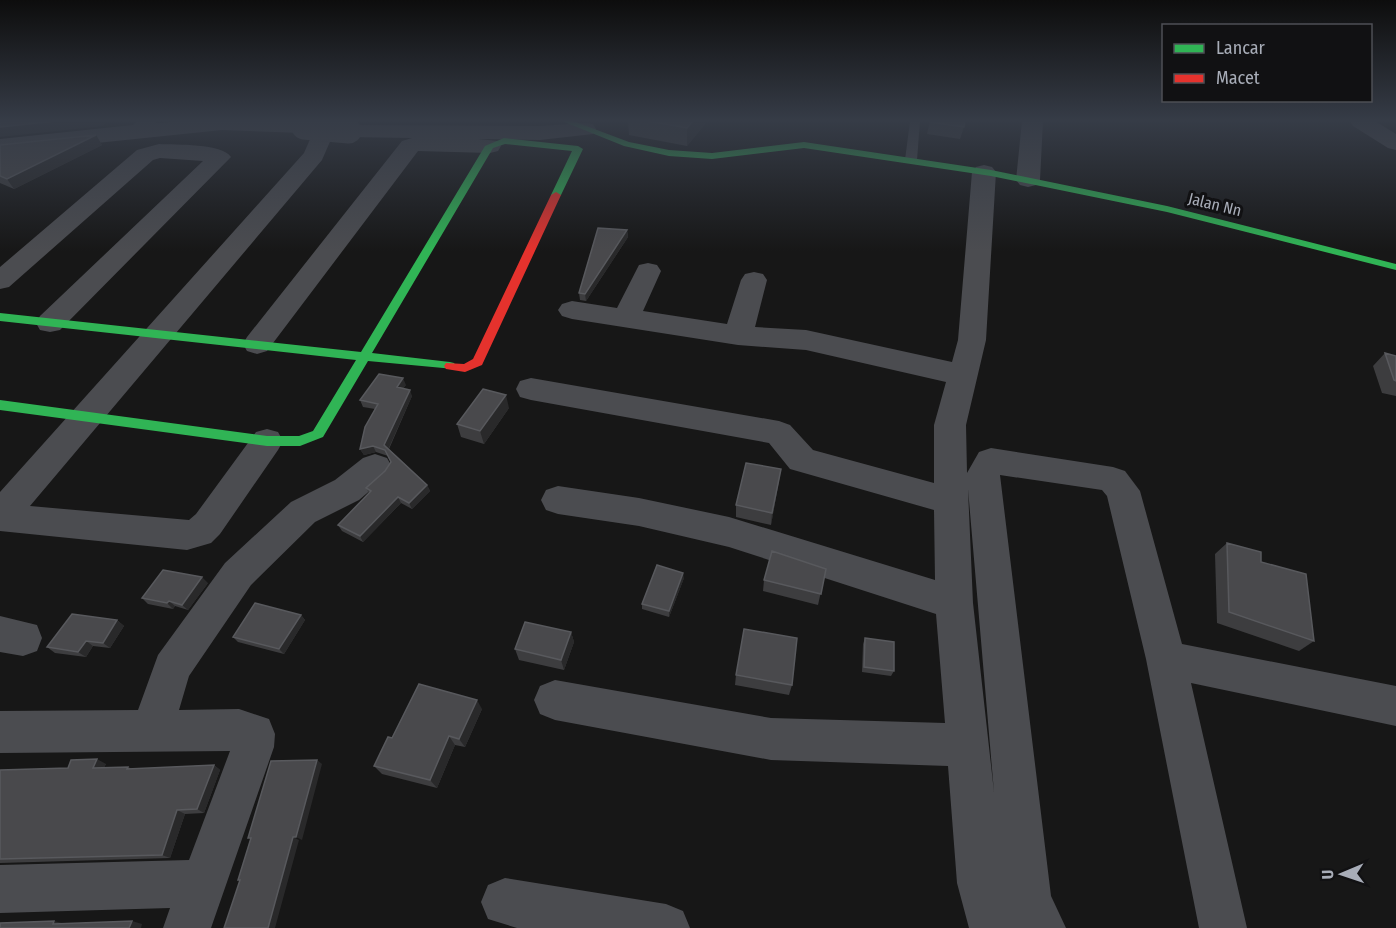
<svg xmlns="http://www.w3.org/2000/svg" width="1396" height="928" viewBox="0 0 1396 928" font-family="'Fira Sans Condensed',sans-serif">
	<style>
		.lines { fill: none; stroke-linecap: round; stroke-linejoin: round }
		.lane { fill: #4b4c50; fill-rule: evenodd }
		.street { fill: #4b4c50; fill-rule: evenodd }
		.fast { fill: #30b455; fill-rule: evenodd }
		.jam { fill: #e5322d; fill-rule: evenodd }
		.street-bridge { stroke: #4b4c50; stroke-width: 25 }
		.wall { fill: #3d3d3f }
		.shaded-wall { fill: #29292a }
		.building { fill: #49494c; stroke: #58595d; stroke-width: 1.5 }
		.labels { text-anchor: middle; stroke-width: 6; stroke-linejoin: round; paint-order: stroke }
		.far-street-label { font-size: 16px; fill: #a8adb8; stroke: #111113 }
	</style>
	<rect width="100%" height="100%" fill="#171717"/>
	<g class="lines">
		<path class="lane" d="M910,121h10l-3,39 -6,3 -6,-3z"/>
		<path class="street" d="M137,121h20l-1,2 30,-2h118l8,1 3,5 -3,5 -8,1 -82,-3 -222,23v-14l133,-14z
			M318,121h21l-17,39 -292,346 159,14 7,-6 60,-82 11,-3 11,3 5,9 -5,9 -58,84 -9,9 -24,7 -187,-19v-39l304,-339z
			M1022,121h21l-3,59 -4,5 -8,2 -8,-2 -4,-5z
			M1350,121h25l21,13v16l-8,-2 -35,-22z
			M585,123l8,1 3,5 -3,5 -53,6 -62,-1 20,2 3,5 -3,5 -8,2 -72,-2 -151,200 -10,3 -10,-3 -4,-7 4,-7 155,-196 10,-3 -63,-1 -8,-1 -3,-5 3,-5 8,-1 191,1z
			M159,144c17,1 63,-1 72,13l-171,173 -10,2 -10,-2 -4,-7 4,-7 163,-155 -43,-3 -7,2 -144,127 -9,2v-22l137,-117z
			M984,165l8,2 4,5 -10,168 -20,85 1,48 12,-21 12,-4 122,19 12,4 15,20 42,153 214,42v40l-205,-43 56,245h-48l-53,-269 -39,-163 -5,-6 -102,-15 51,421 15,32h-97l-12,-45 -9,-117 -177,-6 -216,-40 -15,-6 -6,-14 6,-14 15,-6 216,38 174,5 -9,-109 -207,-67 -90,-21 -81,-12 -12,-4 -5,-10 5,-10 12,-4 81,12 90,19 206,63 -1,-70 -144,-41 -21,-26 -238,-43 -11,-3 -4,-8 4,-8 11,-3 248,43 11,4 23,25 121,33v-58l12,-43 -140,-32 -68,-5 -166,-26 -10,-3 -4,-6 4,-6 10,-3 45,7 22,-43 9,-2 9,2 4,6 -18,40 84,13 14,-44 4,-6 9,-2 9,2 4,6 -12,47 51,3 146,32 6,-22 14,-168 4,-5zM968,489l26,303 -21,-189z
			M375,454l12,4 5,9 -5,9 -28,24 -44,22 -64,63 -62,91 -10,34 60,-1 30,10 6,15 -1,13 -63,181h-48l7,-20 -170,5v-48l189,-5 41,-109 -230,2v-42l138,-1 20,-55 67,-92 66,-61 44,-22 28,-22z
			M0,616l37,9 5,13 -5,13 -14,5 -23,-4z
			M505,878l161,26 17,7 7,17h-173l-29,-9 -7,-17 7,-17z"/>
		<path class="fast" d="M562,121h11l56,21 40,8 43,3 92,-11 187,28 176,36 229,58v6l-229,-58 -176,-36 -187,-28 -92,11 -43,-3 -45,-10z
			M504,138l74,8 5,3 -22,46 -5,3 -5,-3 21,-44 -67,-7 -12,4 -121,205 78,9 4,1 2,3 -2,3 -86,-8 -45,76 -23,9h-33l-267,-36v-10l267,36h32l14,-5 43,-71 -356,-39v-8l361,39 124,-206z"/>
		<path class="jam" d="M556,192l5,3 -79,170 -17,7 -19,-3 -2,-3 2,-3 18,1 9,-5 78,-164z"/>
		<path class="street-bridge" d="M304,127l45,4"/>
	</g>
	<path class="wall" d="M628,121h77v3l-18,22 -58,-11z
		M930,121l34,6 -4,12 -33,-5z
		M96,135l6,10 -88,44 -14,-6v-38z
		M627,230l1,7 -42,64 -6,-1 -1,-7z
		M1385,353l11,3v40l-14,-3 -9,-27z
		M406,385l-3,3 9,8 -23,53 38,36 3,6 -18,18 -11,-6 -38,39 -21,-11 -4,-6 31,-32 -3,-5 19,-17 6,-9 -3,-6 -12,-4 -12,3 -4,-6 15,-40 -12,-2 -3,-7z
		M509,408l-25,36 -23,-7 -4,-13z
		M781,469l-10,56 -35,-8v-12z
		M1227,543l34,19 53,79 -15,10 -82,-28 -2,-69z
		M826,569l-8,36 -55,-14 1,-11z
		M684,578l-15,39 -27,-8v-5z
		M208,583l-20,27 -13,-4 -2,3 -25,-5 -6,-6z
		M301,615l4,5 -21,34 -46,-12 -5,-5z
		M117,620l7,6 -14,22 -17,-2 -7,11 -31,-4 -8,-6z
		M571,632l3,10 -10,28 -45,-10 -4,-11z
		M865,638l29,33 -3,5 -29,-4 1,-28z
		M736,675l56,10 -3,10 -54,-10z
		M482,709l-17,38 -10,-2 -18,43 -55,-14 -8,-8 18,-28z
		M106,764l-2,3h24l4,2 82,-4 6,5 -16,43 -19,1 -15,44 -170,5v-93l68,-2z"/>
	<path class="shaded-wall" d="M31,121h2l1,2 22,-2h49l1,1 -3,4 -103,11v-10z
		M693,121h12v3l-18,22v-18z
		M96,135l6,10 -88,44 -7,-10z
		M627,230l1,7 -42,64 -1,-7z
		M403,378l3,7 -6,8 -3,-6z
		M410,390l2,6 -25,56 -3,-7z
		M506,395l3,13 -25,36 -4,-13z
		M373,446l3,6 -12,3 -4,-6z
		M781,469l-2,12 -8,44 1,-12z
		M427,485l3,6 -18,18 -3,-6z
		M398,497l3,6 -38,39 -3,-6z
		M683,573l1,5 -15,39v-6z
		M202,577l6,6 -20,27 -6,-5z
		M169,601l6,5 -2,3 -6,-6z
		M301,615l4,5 -21,34 -5,-5z
		M117,620l7,6 -14,22 -7,-5z
		M571,632l3,10 -10,28 -3,-10z
		M86,641l7,5 -7,11 -8,-5z
		M477,700l5,9 -17,38 -6,-8z
		M449,736l6,9 -18,43 -7,-8z
		M97,759l9,5 -4,9 -9,-5z
		M317,760l5,4 -20,76 -6,-3z
		M214,765l6,5 -16,43 -7,-4z
		M177,810l8,4 -15,44 -8,-3z
		M293,837l6,3 -24,88h-7z
		M54,921l12,3h-13z
		M132,921l10,3 -1,4h-12z"/>
	<path class="building" d="M0,121h31l1,1 2,-1h22l-56,6z
		M648,121h45l-6,7z
		M930,121h35l-1,6 -34,-5z
		M96,135l-89,44 -7,-3v-31z
		M598,228l29,2 -42,64 -6,-1z
		M1385,353l11,3v25l-2,-1z
		M379,374l24,4 -6,9 13,3 -26,55 43,40 -18,18 -11,-6 -38,39 -22,-11 33,-34 -5,-3 19,-17 6,-9 -6,-12 -12,-4 -13,3 5,-22 13,-23 -18,-4z
		M483,389l23,6 -26,36 -23,-7z
		M746,463l35,6 -9,44 -36,-8z
		M1227,543l34,9v10l45,12 8,67 -85,-29z
		M772,551l54,18 -5,25 -57,-14z
		M657,565l26,8 -14,38 -27,-7z
		M163,570l39,7 -20,28 -13,-4 -2,2 -25,-5z
		M255,603l46,12 -22,34 -46,-12z
		M72,614l45,6 -14,23 -17,-2 -8,11 -31,-5z
		M525,622l46,10 -10,28 -46,-11z
		M744,629l53,9 -5,47 -56,-10z
		M865,638l29,4v29l-30,-4z
		M419,684l58,16 -18,39 -10,-3 -19,44 -56,-14 14,-29 4,1z
		M97,759l-4,9 35,-1 -1,2 87,-4 -17,44 -20,1 -15,45 -162,4v-89l68,-2 3,-8z
		M317,760l-21,77h-3l-25,91h-44l16,-48h-2l13,-42h-3l23,-77z
		M54,921l-1,3 79,-3 -3,7h-129v-5z"/>
	<linearGradient id="sky" x2="0" y2="1"><stop stop-color="#0d0d0d"/><stop offset="0.48" stop-color="#363c47"/><stop offset="1" stop-color="#363c47" stop-opacity="0"/></linearGradient>
	<rect width="1396" height="251" fill="url(#sky)"/>
	<g class="labels">
		<g class="far-street-label">
			<text transform="translate(1215 204) rotate(14)" y="6">Jalan Nn</text>
		</g>
	</g>
	<rect x="1162" y="24" width="210" height="78" fill="#111113" stroke="#4d4f55" stroke-width="1.5"/>
	<rect x="1174" y="44" width="30" height="9" fill="#30b455" stroke="#4d4f55" stroke-width="1.5"/>
	<text x="1216" y="54" font-size="18" fill="#a8adb8">Lancar</text>
	<rect x="1174" y="74" width="30" height="9" fill="#e5322d" stroke="#4d4f55" stroke-width="1.5"/>
	<text x="1216" y="84" font-size="18" fill="#a8adb8">Macet</text>
	<g transform="translate(1342 874) rotate(268)" stroke="#111113" stroke-width="4.5" paint-order="stroke">
	<path d="M0-4.5L10 22L0 15L-10 22Z" fill="#a8adb8"/>
	<text y="-9" font-size="16" font-weight="bold" text-anchor="middle" fill="#a8adb8">U</text>
	</g>
</svg>
